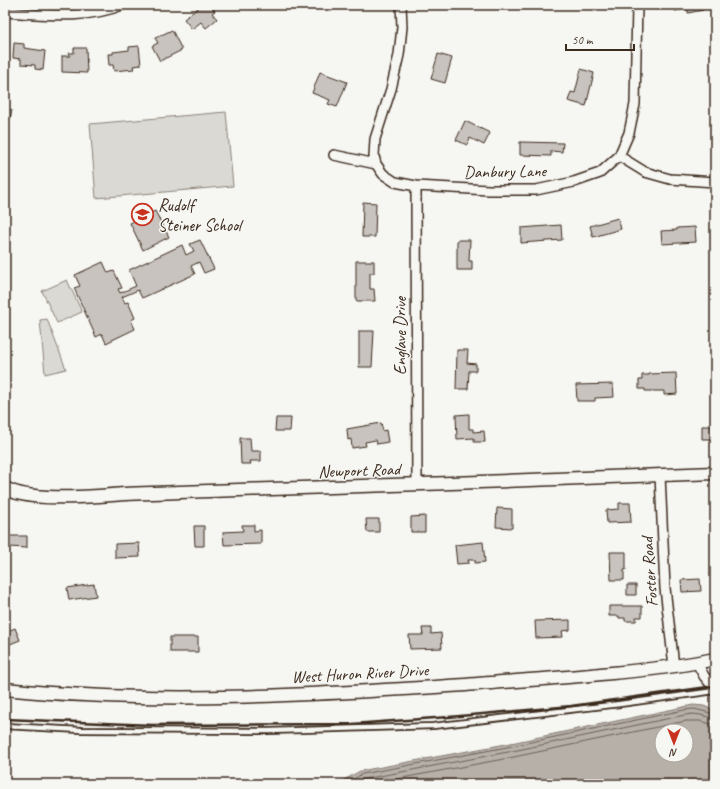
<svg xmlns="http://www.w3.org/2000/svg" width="720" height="789" viewBox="0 0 720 789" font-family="Caveat,sans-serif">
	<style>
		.green { fill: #dad9d3; stroke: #8a8278 }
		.water { fill: #b6b0a9; stroke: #857a71; fill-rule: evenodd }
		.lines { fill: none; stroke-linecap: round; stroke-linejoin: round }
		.shore { stroke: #6c6056; stroke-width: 1 }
		.building { fill: #c8c3be; stroke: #3b2a1e }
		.service-casing { stroke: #3b2a1e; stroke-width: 8 }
		.minor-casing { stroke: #3b2a1e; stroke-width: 12 }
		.tertiary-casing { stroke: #3b2a1e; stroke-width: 15 }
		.service { stroke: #f6f6f2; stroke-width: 4.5 }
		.minor { stroke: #f6f6f2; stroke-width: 9 }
		.tertiary { stroke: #f6f6f2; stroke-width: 12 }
		.rail { stroke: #3b2a1e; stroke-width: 2.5 }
		.labels { text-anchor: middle; stroke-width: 3; stroke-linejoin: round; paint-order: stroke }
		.street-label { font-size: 17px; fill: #3b2a1e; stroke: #f6f6f2 }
		.poi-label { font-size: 17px; fill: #3b2a1e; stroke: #f6f6f2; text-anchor: start }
	</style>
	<rect width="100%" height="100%" fill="#f6f6f2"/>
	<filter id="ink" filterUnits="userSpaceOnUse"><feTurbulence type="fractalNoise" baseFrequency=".025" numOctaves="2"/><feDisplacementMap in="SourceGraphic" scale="8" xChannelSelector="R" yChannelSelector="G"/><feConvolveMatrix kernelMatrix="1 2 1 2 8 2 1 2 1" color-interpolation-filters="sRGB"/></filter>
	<g filter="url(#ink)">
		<path class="green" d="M226,112l7,74 -137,12 -6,-74z
			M67,280l15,32 -25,11 -15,-32z
			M47,319l19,50 -21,5 -5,-54z"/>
		<path class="water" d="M693,705l11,1 11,5v73h-378l23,-13 146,-27zM662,731h24v24h-24z"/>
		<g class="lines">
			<path class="shore" d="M346,784l16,-10 145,-27 177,-37 10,-1 21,5
				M355,784l9,-5 144,-27 177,-37 8,-1 8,1 14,4
				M370,784l139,-26 177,-37h14l15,4"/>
		</g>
		<path class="building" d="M202,5h8l5,6 -3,2 5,6 -11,9 -5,-6 -9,7 -8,-10z
			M674,5h28l1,5 -15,3v-4l-13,2z
			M172,30l10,20 -22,11 -8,-15 6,-3 -3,-5z
			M14,43l10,1v4l21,3 -2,19 -8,-1v-4l-14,-1v-5l-8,-1z
			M139,46l2,19 -8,1 1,3 -20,2 -1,-6h-4l-1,-11h5v-2l16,-2v-3z
			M74,48h12l1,25 -25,-1v-16h8l-1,-3h5z
			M438,54l14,4 -7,25 -14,-4z
			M581,69l13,4 -8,33 -18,-5 3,-9 4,1z
			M320,72l27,10 -10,25 -9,-3 2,-4 -18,-7z
			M5,109l7,1 -2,9 -5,-1z
			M465,121l25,12 -6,12 -14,-7 -3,7 -11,-5z
			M520,142l43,1 -1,9 -11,-1v5l-31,-1z
			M363,202l13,1 -1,34h-13z
			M155,211l14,26 -26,13 -13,-27z
			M618,218l3,11 -28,8 -3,-11z
			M561,225l1,15 -41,3v-15z
			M695,227l1,15 -34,2 -1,-13 16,-1v-2z
			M200,240l14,29 -10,4 -5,-11 -8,4 4,8 -53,24 -4,-8 -16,7 3,6 3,-1 7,16 -4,2 4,9 -29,14 -4,-9 -6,3 -22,-49 6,-2 -5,-11 28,-13 5,11 6,-2 8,17 -4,1 2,4 16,-7 -7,-16 53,-25 4,10 8,-4 -4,-7z
			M457,240h13l-1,21h3v9h-15z
			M356,261h18v12h-4v16h4l1,12h-19z
			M359,331h15l-2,36h-13z
			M457,350h11l-1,13 9,1v7h-7l-1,18h-12z
			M676,373l1,21 -13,1v-4h-19v-2h-6v-9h3v-5h7v-1z
			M613,384l1,13 -19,1v3h-18l-1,-16z
			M469,414v15h4v3l11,-1 1,11h-11v-4l-17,1 -1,-24z
			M276,418h15l-1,13h-15z
			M381,423l2,8 3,-1 2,12 -11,2 -1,-4 -11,2 1,4 -14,2 -1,-9 -3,1 -1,-11z
			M702,426h13l-1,13h-12z
			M240,438h10l1,13h10v10h-11l1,3h-10z
			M619,503h11l1,19 -24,1 -1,-13 13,-1z
			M497,508l15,1v19l-16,-1z
			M425,516v16h-14v-15z
			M366,519h13v13h-12z
			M242,525h12v6l7,-1v14l-37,1 -1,-13 20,-1z
			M194,526h10v20h-9z
			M9,536h18v12l-19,-1z
			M483,542l2,20 -10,1v-3h-7l1,3 -12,1 -2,-19z
			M139,543l1,14 -25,1v-14z
			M610,552h16v18h-2v10h-13z
			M700,579l1,12 -19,1 -1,-12z
			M94,584l2,12 -27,4 -2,-12z
			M627,585h9v10h-9z
			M609,606h33v11h-6v4h-11v-3h-6v-2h-10z
			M570,620v10l-8,1 1,6 -27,1 -1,-17z
			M15,628l5,12 -10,4 -1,-3 -4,2v-12l1,1z
			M422,628h9v6l10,-1 1,15 -32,1 -1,-14h14z
			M170,637h28v15h-28z"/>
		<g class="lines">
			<defs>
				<path id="service" d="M5,726l76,4 188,1 164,-5 187,-22 95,-13"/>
				<path id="minor" d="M401,5l1,22 -3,28 -8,34 -16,50 -1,17 2,8 7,10 12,8 21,4 73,4h47l38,-8 26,-9 19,-17 10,-23 6,-29 2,-99
					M5,12c39,2 80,8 117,-7
					M334,155l42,9
					M619,156l26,16 25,7 45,3
					M416,186l1,299
					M660,475l5,113 9,78
					M697,663l7,13 11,13"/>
				<path id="tertiary" d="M5,488c25,15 91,8 120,6 18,-1 36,-1 54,-2 179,-5 357,-12 536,-19
					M5,689c153,16 308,6 461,-4 49,-4 97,-7 146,-12 35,-3 69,-7 103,-14"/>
			</defs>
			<use href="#service" class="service-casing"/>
			<use href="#minor" class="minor-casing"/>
			<use href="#tertiary" class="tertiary-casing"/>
			<use href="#service" class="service"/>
			<use href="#minor" class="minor"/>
			<use href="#tertiary" class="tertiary"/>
			<path class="rail" d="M5,719l147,6 200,-1 97,-7 122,-11 144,-20"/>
		</g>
	</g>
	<defs>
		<symbol id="school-ring" viewBox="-11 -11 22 22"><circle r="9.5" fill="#f6f6f2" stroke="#c8321e" stroke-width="1.5"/><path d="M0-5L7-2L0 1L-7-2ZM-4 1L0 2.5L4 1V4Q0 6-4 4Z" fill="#c8321e"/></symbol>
	</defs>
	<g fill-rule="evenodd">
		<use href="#school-ring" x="130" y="202" width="25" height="25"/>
	</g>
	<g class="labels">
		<g class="street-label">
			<text transform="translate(505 171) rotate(-1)" y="6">Danbury Lane</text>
			<text transform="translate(400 336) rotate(-90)" y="6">Englave Drive</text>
			<text transform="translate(359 470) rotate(-2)" y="6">Newport Road</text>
			<text transform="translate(649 572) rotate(-94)" y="6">Foster Road</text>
			<text transform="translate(360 673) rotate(-3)" y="6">West Huron River Drive</text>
		</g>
		<g class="poi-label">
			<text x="158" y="211">Rudolf<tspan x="158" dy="20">Steiner School</tspan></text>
		</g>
	</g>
	<rect width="720" height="789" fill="none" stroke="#f6f6f2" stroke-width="20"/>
	<rect x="10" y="10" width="700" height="769" fill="none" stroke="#3b2a1e" stroke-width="1.5" filter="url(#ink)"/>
	<g transform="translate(674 743) rotate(180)"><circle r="19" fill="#f6f6f2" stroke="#aba49d"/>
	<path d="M0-3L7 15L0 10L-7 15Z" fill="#c8321e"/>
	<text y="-6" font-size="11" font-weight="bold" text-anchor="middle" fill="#3b2a1e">N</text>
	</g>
	<path d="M566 44v6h68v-6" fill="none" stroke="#3b2a1e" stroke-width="2"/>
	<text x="572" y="44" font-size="12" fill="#3b2a1e" stroke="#f6f6f2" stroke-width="3" paint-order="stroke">50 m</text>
</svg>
